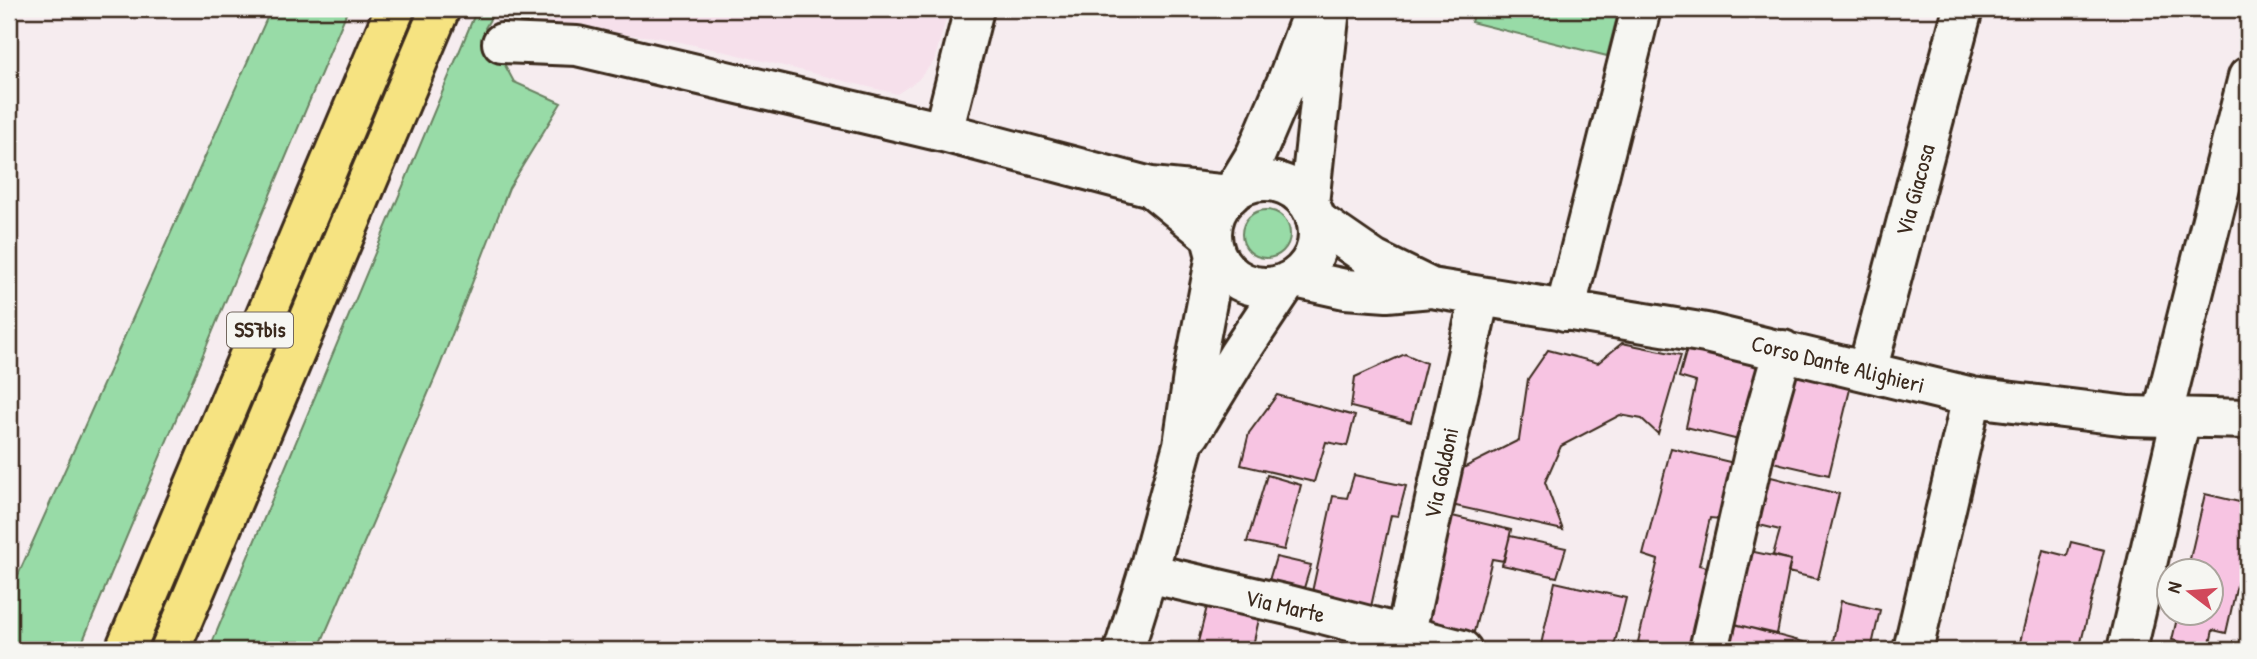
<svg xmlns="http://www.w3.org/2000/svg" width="2257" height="659" viewBox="0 0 2257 659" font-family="'Patrick Hand',sans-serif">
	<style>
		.built { fill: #f6e0eb }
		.green { fill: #98dba7; stroke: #6a8262; stroke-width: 2 }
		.building { fill: #f7c4e2; stroke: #3b2a1e; stroke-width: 2 }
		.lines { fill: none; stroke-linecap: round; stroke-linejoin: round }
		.minor-casing { stroke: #3b2a1e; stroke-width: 44 }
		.secondary-casing { stroke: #3b2a1e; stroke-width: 44 }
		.trunk-casing { stroke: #3b2a1e; stroke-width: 44 }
		.minor { stroke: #f6f6f2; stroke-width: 38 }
		.secondary { stroke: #f6f6f2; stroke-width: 38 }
		.trunk { stroke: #f6e381; stroke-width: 38 }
		.labels { text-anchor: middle; stroke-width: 5; stroke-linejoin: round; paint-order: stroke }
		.shield { fill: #f6f6f2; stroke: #73675e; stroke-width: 2 }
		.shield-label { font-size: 21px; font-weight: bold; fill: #3b2a1e }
		.street-label { font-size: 23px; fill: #3b2a1e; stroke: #f6f6f2 }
	</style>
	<rect width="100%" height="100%" fill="#f6ecef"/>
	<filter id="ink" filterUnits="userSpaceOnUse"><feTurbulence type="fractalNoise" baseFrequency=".0143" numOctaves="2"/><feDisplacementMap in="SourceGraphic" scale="14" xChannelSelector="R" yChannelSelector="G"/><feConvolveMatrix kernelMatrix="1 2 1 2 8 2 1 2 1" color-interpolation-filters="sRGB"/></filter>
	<g filter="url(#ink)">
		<path class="built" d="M539,9h410l-15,52 -16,19 -21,14 -162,-40 -78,-17 -97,-7 -31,-8z"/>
		<path class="green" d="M271,9h77l-269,641h-70v-55z
			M477,9h19l-11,19 29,54 47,21 -52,85 -70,180 -121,282h-109z
			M1475,9h144l-12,47 -136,-34z
			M1242 234a24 24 0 1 1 48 0a24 24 0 1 1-48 0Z"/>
		<path class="building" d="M1622,343l59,12 -23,79 -16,-15 -22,-4 -59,31 -16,36 18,48 -116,-26 5,-21 11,-15 56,-28 9,-61 20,-29 50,13z
			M1688,345l72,16 -17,80 -57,-14 10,-45 -17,-5z
			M1405,354l21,9 -15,59 -60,-15 4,-30z
			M1790,366l62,15 -23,94 -61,-14z
			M1277,395l78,21 -8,30 -21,-4 -12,40 -73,-17 8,-32z
			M1671,448l63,15 -13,56 -11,-1 -11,47 19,5 -19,80h-34l-27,-8 20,-82 -15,-5z
			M1267,475l34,10 -17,65 -37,-8z
			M1354,475l52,11 -8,30 -7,-1 -22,101 -59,-15 23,-105 14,2z
			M1763,475l76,19 -21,85 -30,-7 3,-12 -18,-5 7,-25 -29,-7z
			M2205,494l43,10v32l-22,97 -13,-3 -4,18 -37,-8 6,-26h34v-42h-25z
			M1448,515l63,15 -7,31 -12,-2 -18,73 -52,-13z
			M1510,536l56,12 -9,29 -55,-12z
			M2071,542l33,8 -25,100h-61l25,-100 24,6z
			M1745,550l46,10 -14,74 -48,-11z
			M1276,557l35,8 -11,36 -35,-7z
			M1555,582l71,16 -13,52 -73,-1z
			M1210,595l52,11 -10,44h-56z
			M1841,601l39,9 -9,40h-26l-13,-4z
			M1724,621l83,22 -2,7h-87z
			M1348,641l34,8v1h-36z"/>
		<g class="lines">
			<defs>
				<path id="minor" d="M502,43l75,3 366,86 208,55 79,8
					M943,132l31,-123
					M1151,187l61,50
					M1316,220l58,40 55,27
					M1295,278l50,11 42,3 44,-4 275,45 266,64 157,19 119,3
					M1565,311l76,-302
					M1867,371l96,-362
					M2162,417l86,-340
					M1148,573l140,32 174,45
					M1402,650l78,-354
					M1709,650l47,-205 27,-95
					M1913,650l59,-253
					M2127,650l54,-232"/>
				<path id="secondary" d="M1212 234a53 53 0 1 1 106 0a53 53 0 1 1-106 0Z
					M1233,192l23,-38 31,-73 27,-72
					M1309,204l21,-195
					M1190,434l49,-80 48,-72
					M1124,650l24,-77 35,-128 10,-69 23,-121"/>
				<path id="trunk" d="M125,650l270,-641
					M170,650l270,-641"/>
			</defs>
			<use href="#minor" class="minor-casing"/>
			<use href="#secondary" class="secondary-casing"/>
			<use href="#trunk" class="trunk-casing"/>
			<use href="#minor" class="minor"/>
			<use href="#secondary" class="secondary"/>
			<use href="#trunk" class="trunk"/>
		</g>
	</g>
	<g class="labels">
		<rect class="shield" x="227" y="312.5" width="66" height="35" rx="5"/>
		<g class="shield-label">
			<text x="260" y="337">SS7bis</text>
		</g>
		<g class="street-label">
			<text transform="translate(1915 190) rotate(-75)" y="8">Via Giacosa</text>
			<text transform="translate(1838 364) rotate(14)" y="8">Corso Dante Alighieri</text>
			<text transform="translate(1441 473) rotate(-78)" y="8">Via Goldoni</text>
			<text transform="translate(1285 606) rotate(13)" y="8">Via Marte</text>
		</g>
	</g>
	<rect width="2257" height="659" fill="none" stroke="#f6f6f2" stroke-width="35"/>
	<rect x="18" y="18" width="2222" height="624" fill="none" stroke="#3b2a1e" stroke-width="2.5" filter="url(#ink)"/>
	<g transform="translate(2190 592) rotate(286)"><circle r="33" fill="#f6f6f2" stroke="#aba49d" stroke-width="2"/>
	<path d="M0-5L12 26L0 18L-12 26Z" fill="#d1495b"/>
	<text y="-10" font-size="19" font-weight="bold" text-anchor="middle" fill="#3b2a1e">N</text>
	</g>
</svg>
